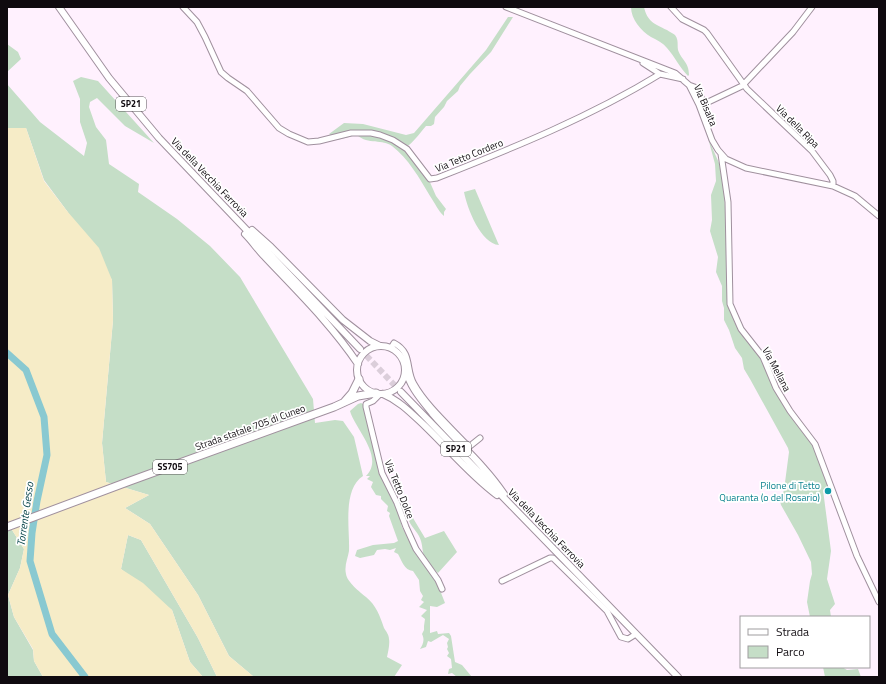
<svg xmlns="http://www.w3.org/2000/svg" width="886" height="684" viewBox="0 0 886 684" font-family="'Titillium Web',sans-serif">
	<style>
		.green { fill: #c5dec7 }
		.sand { fill: #f6ecc7 }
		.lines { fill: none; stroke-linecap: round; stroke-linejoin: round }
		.river { stroke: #89c9d1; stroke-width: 7 }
		.major-tunnel { stroke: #dbceda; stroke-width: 6; stroke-dasharray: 6 3; stroke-linecap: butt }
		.minor-casing { stroke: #a0909e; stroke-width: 7 }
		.major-casing { stroke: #a0909e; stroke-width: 8 }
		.highway-casing { stroke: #a0909e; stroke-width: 9 }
		.minor { stroke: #fff; stroke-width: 5 }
		.major { stroke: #fff; stroke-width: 6 }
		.highway { stroke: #fff; stroke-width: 7 }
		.culture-dot { fill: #0f9aa8; stroke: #fff; stroke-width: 1.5 }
		.labels { text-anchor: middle; stroke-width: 3.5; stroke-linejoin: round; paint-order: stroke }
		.shield { fill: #fff; stroke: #575457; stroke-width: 1 }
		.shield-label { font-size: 9px; font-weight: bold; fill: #0f0a0f }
		.street-label { font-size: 10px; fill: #0f0a0f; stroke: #fff }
		.culture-label { font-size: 10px; fill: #0d838f; stroke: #fff; text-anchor: end }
		.water-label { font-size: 11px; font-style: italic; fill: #0e494f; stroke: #fff }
	</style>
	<rect width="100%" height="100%" fill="#fff1fe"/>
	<path class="green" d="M631,7h13c3,14 10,17 23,23 2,2 6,3 8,5 4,5 2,10 3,15 4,11 11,12 11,25l-1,1c-8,-8 -13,-19 -21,-28 -4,-5 -10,-8 -16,-11 -10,-6 -20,-18 -20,-30z
		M508,17h5l-22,35 -21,22 -10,12 -2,5 -11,10 -3,6 -9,10 -1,7 -3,2h-5c-7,8 -12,16 -21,22l24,32 7,16 10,13 -2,3v4c-6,-5 -9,-13 -14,-20 -10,-17 -22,-38 -38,-50 -9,-7 -24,-1 -35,-11l-20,5 -8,-6 15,-11 19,1 43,11 8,-2 72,-83z
		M7,44l11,8 3,7 -14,13z
		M81,77l17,4 56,62 -29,-17 -28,-28 -7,4 -1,5 7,20 10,13 3,24 30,20 -1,8 39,27 33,27 30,31 73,122 2,24 20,-3 8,1 11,16 9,39c-21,14 -13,53 -14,75 -1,7 -5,15 -3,23 1,8 14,18 20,23 10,8 14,19 18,31 2,3 5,7 5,11 1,5 -1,13 -2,18l15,8 -8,12h-140l-25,-21 -31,-61 -48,-71 -25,-16 24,-13 -43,-13 -4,-39 11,-123 -1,-40 -45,-69 -23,-31 -18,-52h-19v-44l33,38 44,34 3,-13 -7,-21v-23l-7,-18z
		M708,138l11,25 5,26 3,55v57l8,22 28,38 12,30 34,48 9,16 11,29 -1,3 -5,3 8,61 -4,28 8,25 -5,6 1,7h-21l-3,-15 3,-21 2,-7 -1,-12 -13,-27 -17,-30 -1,-4 4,-11 5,-38 -1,-4 -38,-69 -6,-10 -2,-11 -7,-10 -6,-18 -5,-10v-12l-2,-7v-15l-6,-14 2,-15 -8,-26 2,-11 -1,-25 5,-14 -1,-17z
		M475,189l23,54 1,2c-18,-1 -32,-37 -35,-53z
		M361,403l2,1 13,50 2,17 19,36 5,20 15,29 6,7 3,-3c-4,-6 -3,-12 -5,-19 -2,-8 -9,-13 -12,-20l4,-3 12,20 19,-7 13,21 -19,21 -7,-6 -3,3 4,7 4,3 9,23 -8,4 -7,-1v27l7,-2 1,3 11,-1 2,3 4,26 7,3 10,12h-15l-5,-4 -4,1 1,-5 3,-1 -1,-9 -4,-3 2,-3 -2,-4 1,-2 -1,-4 2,-4 -6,-4 -12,7 -3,-1 -2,6 -6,2c3,-5 5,-9 2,-15l2,-4v-4l1,-7 -4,-3 6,-6 -8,-3 5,-5 -3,-2 2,-4 -3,-5 -1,-11 -6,-9c-9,-1 -11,-10 -15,-17l-4,-2 2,-4 -6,2 -5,-1 -8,1 -3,5 -14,3 -5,-2 2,-6 16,-5 21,-2 4,-2 -9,-25 1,-3 -3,-2 1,-5 -7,-7v-3l-5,-1 -5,-8 2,-5 -6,-3 3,-3h-4c19,-19 -11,-47 -16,-65l8,-7z
		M7,522l17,27 -4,19 -12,27 6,22 19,33 1,11 9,16h-36z
		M128,535l13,5 57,98 19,39h-14l-13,-15 -18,-52 -51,-41z
		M823,667h19l5,3 11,-1 3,8h-36z"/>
	<path class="sand" d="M7,128h19l18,53 23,30 32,37 13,32 1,40 -11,123 4,39 43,13 -24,13 25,16 48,71 31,61 25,21h-37l-19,-39 -57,-98 -13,-5 -7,34 22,14 29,27 18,52 13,15h-160l-9,-16 -1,-12 -19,-32 -6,-22 12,-27 4,-19 -17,-27z"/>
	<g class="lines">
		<path class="river" d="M7,353l19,17 18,47 3,38 -10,46 -5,32 -2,28 22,73 33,43"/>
		<path class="major-tunnel" d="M360,349l41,43"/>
		<defs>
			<path id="minor" d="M183,7l14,15 8,15 16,35 7,6 19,13 32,37 10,6 19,8 11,-1 32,-8h20l9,2 13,5 14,9 23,30 7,-1c76,-30 153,-61 223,-104l23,5
				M506,7l169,66 14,12 10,20 13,35 6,10 8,9 20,9 87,18 22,10 24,20
				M671,7l11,12 22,11 3,3 40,56 65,62 18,24 3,6v5
				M643,63l17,11
				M689,85l8,3c5,11 10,22 9,34
				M704,104l38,-18 51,-54 19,-25
				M721,154l7,48 2,102 11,25 22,28 13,31 14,23 25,33 42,112 22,46
				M391,348l3,-5c19,10 11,26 20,41 11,20 35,42 51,59l5,3 10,-8
				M380,394l-7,7 -7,3v3l16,66 15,30 9,24 10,22 22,31 4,9
				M502,581l48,-23h3l54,53 14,26 7,2 8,-5"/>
			<path id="major" d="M59,7l50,71 50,60 201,211
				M252,230l19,17 72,73 27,21 10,5
				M245,234c7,7 13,16 20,23 33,35 66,67 93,107
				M357 370a24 24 0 1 1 48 0a24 24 0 1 1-48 0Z
				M405,368c5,19 15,30 27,45 23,27 52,51 72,81
				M401,392l277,285
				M383,394c17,7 29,20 42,32 24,23 45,49 72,69"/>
			<path id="highway" d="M345,401l7,-8 7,-14
				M7,527l123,-46 204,-74 24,-11 18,-3"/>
		</defs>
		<use href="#minor" class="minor-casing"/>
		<use href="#major" class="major-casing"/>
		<use href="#highway" class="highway-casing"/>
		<use href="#minor" class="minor"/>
		<use href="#major" class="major"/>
		<use href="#highway" class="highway"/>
	</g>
	<circle class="culture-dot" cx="828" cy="491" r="4"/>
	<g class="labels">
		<g class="shield">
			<rect x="116" y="97" width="30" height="14" rx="3"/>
			<rect x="441" y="442" width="30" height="14" rx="3"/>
			<rect x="153" y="460" width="34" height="14" rx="3"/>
		</g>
		<g class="shield-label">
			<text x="131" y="107">SP21</text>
			<text x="456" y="452">SP21</text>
			<text x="170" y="470">SS705</text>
		</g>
		<g class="street-label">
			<text transform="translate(706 105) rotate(67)" y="4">Via Bisalta</text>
			<text transform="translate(798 126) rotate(45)" y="4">Via della Ripa</text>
			<text transform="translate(469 155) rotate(-22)" y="4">Via Tetto Cordero</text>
			<text transform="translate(210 177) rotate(46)" y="4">Via della Vecchia Ferrovia</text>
			<text transform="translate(777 369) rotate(62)" y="4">Via Mellana</text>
			<text transform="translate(250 427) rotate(-20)" y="4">Strada statale 705 di Cuneo</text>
			<text transform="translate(400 489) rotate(68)" y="4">Via Tetto Dolce</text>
			<text transform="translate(547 528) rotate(46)" y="4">Via della Vecchia Ferrovia</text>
		</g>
		<g class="culture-label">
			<text x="820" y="489">Pilone di Tetto<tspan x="820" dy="12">Quaranta (o del Rosario)</tspan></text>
		</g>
		<g class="water-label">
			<text transform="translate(25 514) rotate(-82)" y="4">Torrente Gesso</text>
		</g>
	</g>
	<rect width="886" height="684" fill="none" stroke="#0f0a0f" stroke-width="16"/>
	<rect x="740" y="616" width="130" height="52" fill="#ffffff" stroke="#9f9d9f"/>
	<rect x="748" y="629" width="20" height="6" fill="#ffffff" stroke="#9f9d9f"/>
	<text x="776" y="636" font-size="12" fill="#0f0a0f">Strada</text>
	<rect x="748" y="646" width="20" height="12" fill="#c5dec7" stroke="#9f9d9f"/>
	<text x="776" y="656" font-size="12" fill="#0f0a0f">Parco</text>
</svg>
